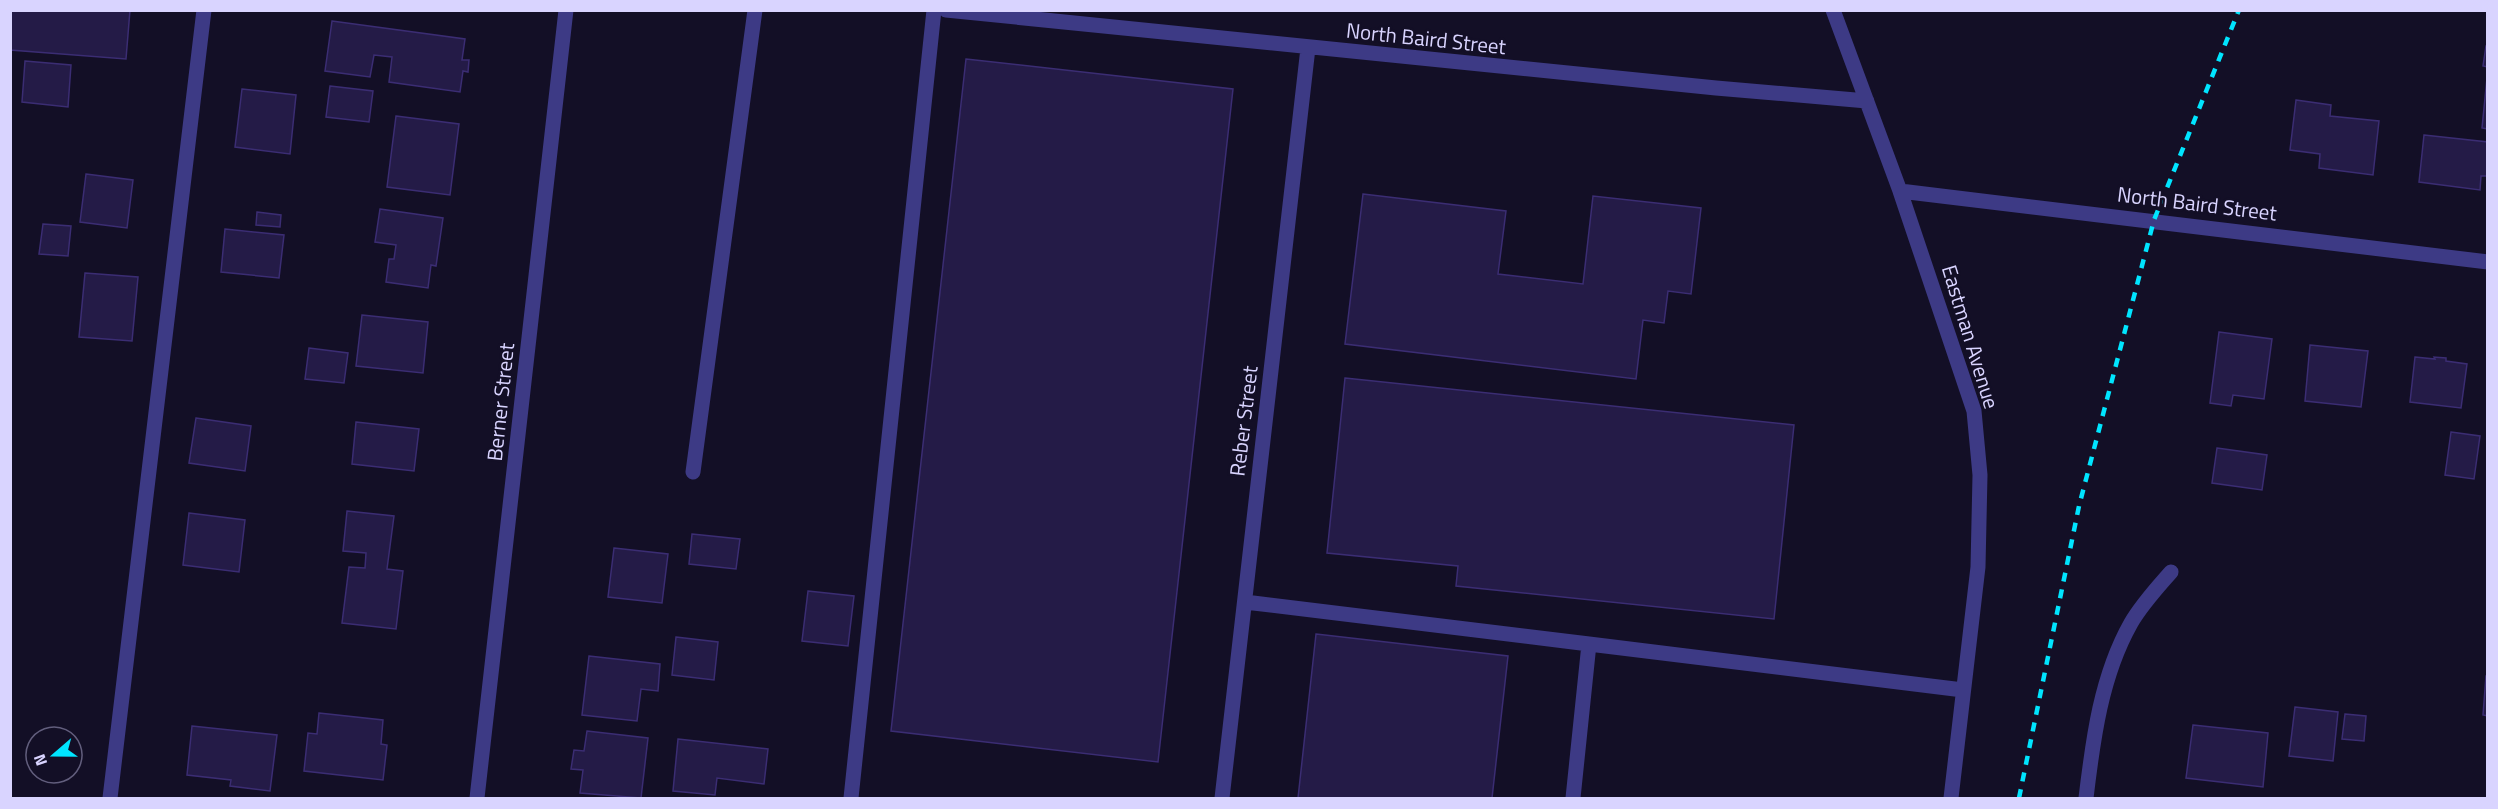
<svg xmlns="http://www.w3.org/2000/svg" width="2498" height="809" viewBox="0 0 2498 809" font-family="'Titillium Web',sans-serif">
	<style>
		.building { fill: #241b47; stroke: #3b2d73; stroke-width: 1.5 }
		.lines { fill: none; stroke-linecap: round; stroke-linejoin: round }
		.minor { stroke: #3d3a85; stroke-width: 15 }
		.rail { stroke: #00e5ff; stroke-width: 4.5; stroke-dasharray: 9 8; stroke-linecap: butt }
		.labels { text-anchor: middle; stroke-width: 5; stroke-linejoin: round; paint-order: stroke }
		.street-label { font-size: 21px; fill: #d9d4ff; stroke: #130f26 }
	</style>
	<rect width="100%" height="100%" fill="#130f26"/>
	<path class="building" d="M10,10h120l-4,49 -116,-9z
		M332,21l133,18 -3,21h7l-1,12 -5,-1 -3,21 -71,-10 3,-25 -18,-2 -4,22 -45,-6z
		M2486,46h2v21l-5,-1z
		M966,59l267,30 -75,673 -267,-31z
		M25,61l46,4 -3,42 -46,-5z
		M2487,78h1v51l-6,-1z
		M330,86l43,5 -4,31 -43,-5z
		M242,89l54,6 -6,59 -55,-7z
		M2296,100l35,5 -1,11 49,5 -6,54 -54,-7 1,-14 -30,-4z
		M396,116l63,8 -9,71 -63,-8z
		M2424,135l64,7v34h-7l-1,14 -61,-8z
		M86,174l47,6 -6,48 -47,-6z
		M1363,194l143,17 -8,63 85,10 10,-88 108,12 -10,86 -23,-3 -4,32 -21,-3 -7,59 -291,-35z
		M380,209l63,9 -7,48 -5,-1 -3,23 -42,-6 3,-23h5l2,-14 -21,-3z
		M257,212l24,3 -1,12 -24,-2z
		M43,224l28,2 -3,30 -29,-2z
		M225,229l59,6 -5,43 -58,-6z
		M85,273l53,4 -6,64 -53,-4z
		M362,315l66,7 -5,51 -67,-7z
		M2219,332l53,7 -8,60 -31,-4 -2,11 -21,-3z
		M2310,345l58,6 -7,56 -56,-6z
		M309,348l39,5 -4,30 -39,-4z
		M2415,357l20,2 -1,-2 12,1v3l21,3 -6,44 -51,-6z
		M1345,378l449,47 -20,194 -318,-33 2,-20 -131,-13z
		M196,418l55,8 -6,45 -56,-8z
		M356,422l63,7 -5,42 -62,-7z
		M2451,432l29,4 -6,43 -29,-4z
		M2217,448l50,7 -5,35 -50,-7z
		M347,511l47,5 -7,53 16,2 -7,58 -54,-6 7,-56 16,1 1,-15 -23,-2z
		M189,513l56,7 -6,52 -56,-7z
		M692,534l48,5 -4,30 -47,-5z
		M614,548l54,6 -6,49 -54,-6z
		M808,591l46,5 -6,50 -46,-5z
		M1316,634l192,22 -16,142h-194z
		M676,637l42,5 -4,38 -42,-5z
		M589,656l71,8 -2,27 -17,-2 -4,32 -55,-6z
		M2486,676h2v40l-5,-1z
		M2295,707l43,5 -5,49 -44,-5z
		M319,713l64,7 -2,24 6,1 -4,35 -79,-9 4,-38 9,1z
		M2345,714l21,2 -2,25 -22,-2z
		M2193,725l75,8 -5,54 -77,-9z
		M192,726l85,9 -7,56 -40,-5 1,-6 -44,-5z
		M587,731l61,7 -7,60 -61,-5 3,-23 -12,-1 3,-19 10,1z
		M678,739l90,10 -4,35 -47,-6 -2,17 -42,-4z"/>
	<g class="lines">
		<path class="minor" d="M946,10l770,78 151,13
			M1833,10l67,181 74,220 6,64 -2,92 -27,231
			M1900,191l588,71
			M693,472l62,-462
			M1245,602l344,42 -16,154
			M1589,644l374,46
			M110,798l94,-788
			M477,798l89,-788
			M851,798l83,-788
			M1222,798l86,-750
			M2086,798c7,-59 15,-122 45,-175 11,-19 26,-35 40,-51"/>
		<path class="rail" d="M2019,798l60,-292 75,-286 85,-210"/>
	</g>
	<g class="labels">
		<g class="street-label">
			<text transform="translate(1426 39) rotate(6)" y="7">North Baird Street</text>
			<text transform="translate(2197 204) rotate(7)" y="7">North Baird Street</text>
			<text transform="translate(1970 337) rotate(73)" y="7">Eastman Avenue</text>
			<text transform="translate(501 402) rotate(-84)" y="7">Berner Street</text>
			<text transform="translate(1244 421) rotate(-83)" y="7">Reber Street</text>
		</g>
	</g>
	<rect width="2498" height="809" fill="none" stroke="#d9d4ff" stroke-width="24"/>
	<g transform="translate(54 755) rotate(250)"><circle r="28" fill="#130f26" stroke="#625e7d" stroke-width="1.5"/>
	<path d="M0-4.5L10 22L0 15L-10 22Z" fill="#00e5ff"/>
	<text y="-9" font-size="16" font-weight="bold" text-anchor="middle" fill="#d9d4ff">N</text>
	</g>
</svg>
